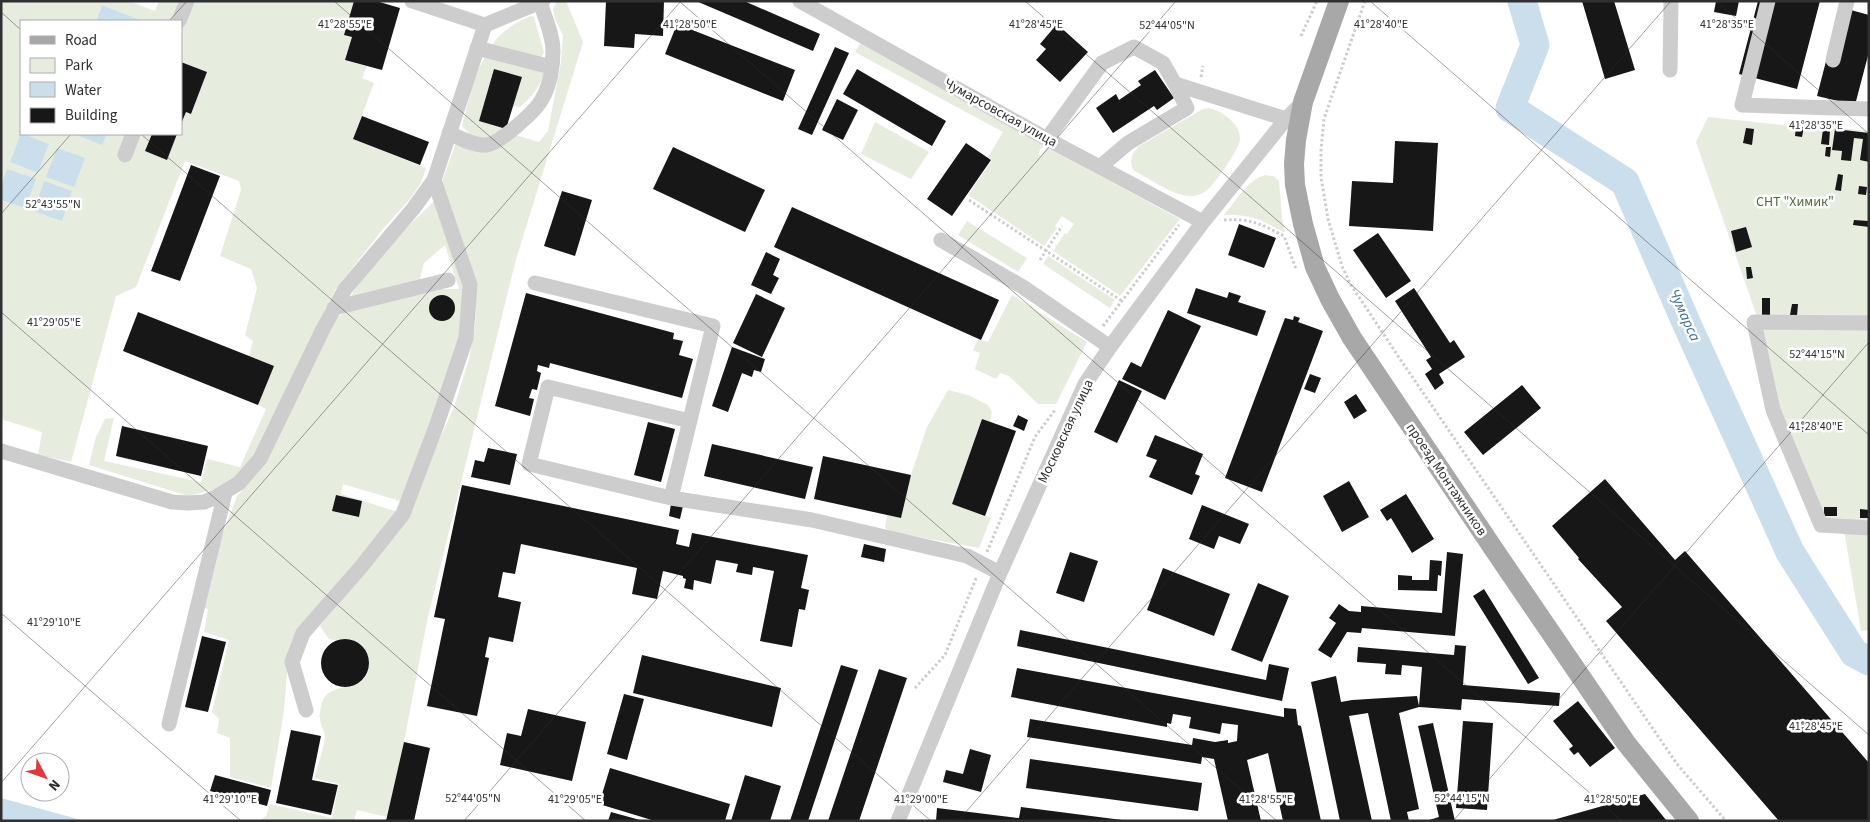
<svg xmlns="http://www.w3.org/2000/svg" width="1870" height="822" viewBox="0 0 1870 822" font-family="'Source Sans 3',sans-serif">
	<style>
		.green { fill: #e6eddf; fill-rule: evenodd }
		.water { fill: #cbdeec }
		.lines { fill: none; stroke-linecap: round; stroke-linejoin: round }
		.river { stroke: #cbdeec; stroke-width: 29 }
		.building { fill: #171717 }
		.path { stroke: #cdcdcd; stroke-width: 3; stroke-dasharray: 2.5 2.5; stroke-linecap: butt }
		.minor { stroke: #cdcdcd; stroke-width: 15 }
		.major { stroke: #a8a8a8; stroke-width: 20 }
		.ticks { fill: none; stroke: #303030; stroke-width: 1; stroke-opacity: 0.45 }
		.labels { text-anchor: middle; stroke-width: 5; stroke-linejoin: round; paint-order: stroke }
		.street-label { font-size: 14px; fill: #303030; stroke: #fff }
		.park-label { font-size: 14px; fill: #526c3e; stroke: #fff }
		.water-label { font-size: 15px; font-style: italic; fill: #3f6f92; stroke: #fff }
		.ticks-label { font-size: 12px; text-anchor: middle; fill: #303030; stroke: #fff; stroke-width: 5; stroke-linejoin: round; paint-order: stroke }
	</style>
	<rect width="100%" height="100%" fill="#fff"/>
	<path class="green" d="M1,1h128l26,10 4,-10h22l-8,20h-30l-41,-16 -6,16h-75v112l-11,29 28,11 11,-29 -27,-10h52l28,10 5,-10h21l-10,25 10,3 11,-28h13l-7,17 22,8 10,-25h4v-10l5,-12 5,2 16,-42 -26,-10v-36l11,-25h162l-10,34 8,2 -7,23 22,6 -5,12 12,5 -21,56 73,29 -5,15 -12,17 -26,29 -48,61 -22,43 -57,122 -15,19 -25,15 -28,7 -99,-31 7,-28 9,-18 9,-1 -10,43 97,21 6,-23 33,8 26,-58 -8,-4 15,-39 -24,-10 4,-15 -8,-6 12,-47 -6,-19 -31,-13 21,-66 -2,-9 -54,-20 -49,126 -20,9 -45,166 -33,-7 4,-23 -41,-13v-219l24,8 -18,-39 -6,17z
		M557,1h9l17,41 -68,221 -88,358 -23,121 -17,75 -30,-7 -3,11h-95l7,-5 4,-12 62,14 7,-34 -25,-6c3,-11 10,-30 11,-41 0,-6 -5,-12 -5,-18 -1,-5 1,-14 3,-19 8,-20 52,-6 45,-41 -1,-8 -6,-15 -13,-18 -9,-4 -17,1 -26,-2l-9,-13 44,-54 62,-103 28,-62 15,-48 6,-33 1,-27 -36,-112 16,-44 59,-8 24,7 9,-11 13,-69 2,-27 -8,-16 -2,-10z
		M531,16l3,1 10,35 -3,6 -45,-8 -3,-6c6,-11 26,-24 38,-28z
		M861,42l182,103 -5,9 3,2 5,-9 134,72 -60,77 -1,-1 -66,-44 12,-18 2,1 7,-10 -12,-8 -7,10 2,2 -13,18 -76,-51 24,-35 -4,-3 15,-25 -148,-80z
		M485,57l59,12c-1,15 -13,29 -24,38l-7,-1 8,-29 -27,-8 -15,52 24,8 -16,12 -16,-5 -9,-10 13,-51z
		M1209,108c13,3 32,16 31,31 0,9 -25,45 -33,51 -6,5 -11,6 -18,6 -17,-1 -41,-18 -56,-26 -4,-11 -1,-16 6,-24l64,-37z
		M1708,117l122,13v-3l39,4v499l-8,1 -17,-101 -19,-2 -52,-127 -12,-73 -65,-186z
		M875,122l54,30 -18,27 -50,-25z
		M1265,175l8,1 6,5 3,36 3,16c-26,-14 -31,-18 -61,-18 11,-13 23,-35 41,-40z
		M436,199l29,88v46l-62,169 -60,-18 -2,10 57,18 -110,149 -4,50 -13,77 -41,-11v-39l-13,-5 2,-14 -7,-7 17,-72 -25,-8 4,-23 -11,-3 16,-47 24,-63 28,-31 57,-119 16,-29 5,-4 82,-24h34l-14,-44 -21,18 -5,19 -70,18c19,-39 57,-70 87,-101zM439,295c10,0 16,6 15,16l-7,8 -10,1c-10,-8 -10,-20 2,-25zM336,495l26,6 -3,16 -27,-6z
		M967,221l60,37 -9,14 -60,-37z
		M1048,256l67,44 -5,8 -67,-44z
		M1012,295l75,47 -31,62h-18l-29,-28 -9,-3 -4,6 -21,-10 5,-16 -7,-3 5,-11 10,3z
		M948,390l20,5 20,10 4,7 -2,10 -8,-3 -30,85 39,14 -12,30 -88,-16 -6,-4 2,-13 14,3 10,-43 16,-48z"/>
	<path class="water" d="M102,5l41,16h-47z
		M21,133l28,11 -11,29 -28,-11z
		M74,134h33l-5,11z
		M57,148l28,10 -11,29 -28,-10z
		M7,169l29,10 -11,29 -24,-8v-14z
		M44,181l28,10 -10,30 -28,-10z
		M1,798l84,23h-84z"/>
	<g class="lines">
		<path class="river" d="M1522,1l13,44 -25,63 115,74 60,138 105,232 64,101 15,8"/>
	</g>
	<path class="building" d="M354,1h22l24,7 -18,62 -37,-10 7,-23 -8,-2z
		M606,1h58l-1,35 -28,-2 -1,14 -30,-2z
		M696,1h48l76,33 -7,17z
		M1582,1h32l21,69 -30,9z
		M1716,1h23l-3,15 -22,-4z
		M1758,1h62l-23,88 -58,-15z
		M1840,7l29,8v37l-14,53 -38,-9z
		M677,24l118,46 -12,31 -118,-47z
		M1057,24l31,28 -28,30 -24,-22 10,-11 -6,-5z
		M835,47l14,6 -37,82 -14,-6z
		M181,62l26,10 -16,42 -5,-2 -5,12z
		M494,69l28,8 -16,52 -27,-8z
		M857,69l89,52 -14,25 -89,-52z
		M1155,70l19,28 -17,12 -3,-4 -41,27 -17,-25 20,-14 3,6 22,-15 -3,-4z
		M837,99l21,11 -15,30 -21,-10z
		M362,116l67,26 -9,23 -67,-26z
		M1796,126l8,1 -2,10 -7,-1z
		M1746,128l8,1 -2,16 -9,-2z
		M1823,129l7,1 -1,15 -8,-1z
		M1835,129l34,4v29l-9,-2 3,-21 -9,-1 -3,23 -10,-1 1,-9 -10,-1z
		M152,134h25l-10,26 -22,-9z
		M1395,141l43,2 -5,88 -84,-5 3,-45 41,2z
		M966,143l25,17 -39,56 -25,-17z
		M673,147l92,43 -20,42 -92,-43z
		M1826,147h5l-1,10 -5,-1z
		M191,165l29,11 -40,105 -29,-10z
		M1838,174l5,1 -2,16 -6,-1z
		M1859,186l8,1 -1,8 -8,-1z
		M562,191l30,9 -17,56 -31,-10z
		M792,207l207,93 -18,40 -207,-93z
		M1854,220l15,1v6l-16,-2z
		M1239,224l37,14 -12,30 -36,-13z
		M1746,227l6,20 -16,5 -5,-21z
		M1378,233l33,48 -25,17 -33,-48z
		M766,252l14,7 -7,16 6,3 -8,16 -20,-9z
		M1746,267h5l2,11 -6,1z
		M1196,288l31,10 2,-6 12,4 -3,6 28,9 -9,25 -70,-23z
		M1414,288l36,55 4,-3 11,17 -26,17 5,9 -9,7 -10,-16 7,-5 -6,-9 5,-3 -36,-56z
		M526,293l148,40 -1,6 10,2 -4,14 14,4 -11,39 -132,-35 -1,5 -11,-3 -1,6 4,2 -4,17 -5,-1 -3,9 5,1 -4,17 -35,-10z
		M756,294l29,14 -23,49 -29,-14z
		M429 308a13 13 0 1 1 26 0a13 13 0 1 1-26 0Z
		M1762,298h8v18h-8z
		M1792,304h6l-1,12 -7,-1z
		M1168,310l33,16 -36,74 -43,-21 9,-17 10,5z
		M138,312l136,54 -16,39 -135,-54z
		M1294,316l6,2 -2,4 25,9 -61,161 -37,-14 60,-160 8,2z
		M732,347l33,12 -4,13 -7,-2 -2,7 -10,-4 -14,39 -16,-6z
		M1310,374l11,4 -6,15 -11,-4z
		M1119,380l23,11 -25,52 -23,-11z
		M1522,385l19,23 -58,47 -19,-23z
		M1356,394l11,17 -13,8 -10,-17z
		M1018,415l10,5 -4,11 -11,-5z
		M982,419l34,12 -31,85 -33,-12z
		M1799,421h10l1,11h-11z
		M648,422l27,7 -14,53 -27,-7z
		M122,426l86,20 -7,30 -85,-20z
		M1155,435l48,19 -8,20 5,2 -8,19 -43,-18 8,-17 -11,-4z
		M712,444l101,23 -8,32 -101,-23z
		M488,448l29,6 -7,31 -39,-8 4,-17 9,2z
		M823,456l88,19 -10,43 -87,-19z
		M1605,479l70,81 10,-9 184,212v58h-90l-173,-200 16,-14 -44,-48 1,-1 -27,-32z
		M1349,481l20,36 -27,15 -19,-36z
		M462,485l217,45 -3,14 13,3 3,-14 116,22 -7,33 8,2 -4,20 -6,-1 -7,38 -32,-6 14,-70 -21,-4 -1,8 -16,-3 2,-8 -22,-4 -5,24 -17,-4 -1,10 -9,-2 2,-9 -3,-1v-2l-20,-5 -6,28 -25,-5 5,-26 -116,-24 -6,30 -12,-2 -5,25 23,5 -8,40 -24,-5 -4,20 4,1 -12,58 -50,-10 18,-87 -11,-2z
		M1406,494l28,45 -22,14 -21,-35 -4,3 -7,-11z
		M336,495l26,6 -3,16 -27,-6z
		M671,504l12,2 -3,13 -11,-3z
		M1202,505l47,19 -9,20 -21,-8 -5,13 -25,-10z
		M1824,507h13v9h-13z
		M1860,509l9,1 -1,8h-8z
		M864,544l22,5 -2,13 -23,-5z
		M1070,552l28,9 -14,41 -28,-9z
		M1447,552l16,2 -8,82 -93,-8 -1,5 -14,-1 -16,26 -13,-8 18,-27 -7,-5 10,-14 10,7 12,1v-6l81,7z
		M1430,560l12,1 -1,15 -3,-1 -1,16 -39,-1v-15l14,1v4h17z
		M1163,568l67,26 -16,42 -67,-26z
		M1258,583l31,13 -27,66 -31,-12z
		M1484,589l55,89 -11,6 -55,-88z
		M1020,630l246,50 3,-16 20,4 -7,33 -265,-55z
		M202,636l24,6 -18,70 -23,-5z
		M321 663a24 24 0 1 1 48 0a24 24 0 1 1-48 0Z
		M1455,645l11,1 -3,39 97,8 -1,13 -97,-7 -1,11 -42,-3 -20,6 20,96 -12,3 2,9h-18l-23,-108 -19,3 23,105h-32l-29,-139 25,-6 5,26 11,-2 65,-4 2,10 3,-39 -20,-2 -1,10 -16,-1 1,-10 -29,-2 1,-15 96,8z
		M642,655l139,33 -9,39 -139,-34z
		M841,665l17,5 -50,151h-18z
		M1017,668l267,49v-9l12,1 2,16 3,1 20,95h-38l-15,-68 -21,7 14,61h-33l-14,-62 -12,-2 -1,7 -174,-27 3,-18 162,26 1,-7 22,4 13,-2v3l9,-2 1,-16 -16,-2 -2,11 -31,-6 2,-11 -18,-3 -2,10 -4,-1v4l-156,-30z
		M879,669l28,9 -48,143h-31z
		M624,694l20,5 -17,61 -20,-6z
		M1578,701l37,47 -25,19 -12,-15 -4,3 -5,-6 4,-3 -20,-25z
		M528,709l58,13 -14,59 -72,-16 7,-32 14,3z
		M1463,721l30,2 -6,87 -31,-2z
		M1433,723l22,98h-29l13,-4 -21,-91z
		M291,730l30,6 -9,44 26,5 -7,30 -55,-12z
		M404,742l26,6 -16,73h-28z
		M970,749l21,6 -10,37 -38,-10 3,-12 17,4z
		M1030,759l172,24 -4,28 -172,-23z
		M610,768l120,36 -5,17h-70l-56,-17z
		M215,775l56,15 -4,16 -57,-15z
		M745,775l36,11 -11,35h-39z
		M1645,794l21,26 -113,1v-1z
		M1021,807l101,13v1h-186l1,-13 82,10z
		M611,812l29,8v1h-32z"/>
	<g class="lines">
		<path class="path" d="M1365,1l-41,118 -3,31v27l7,42 14,47 9,19 49,74 277,405 49,57
			M1301,36l16,-35
			M1201,77l2,-11
			M969,200l153,101
			M1224,220c26,-2 37,4 60,16l12,33
			M1040,260l22,-34
			M1103,326l76,-101
			M987,552l48,-115 20,-27
			M915,688l30,-33 32,-79"/>
		<path class="minor" d="M412,1l73,24
			M800,1l247,138 156,83
			M1768,1l-26,104 127,4
			M179,21l8,-20
			M477,48l74,19
			M1833,60l14,-59
			M1670,70l1,-69
			M449,133c11,5 25,13 37,12 13,-1 50,-34 56,-46 8,-13 11,-33 11,-48 0,-16 -8,-33 -13,-49
			M1047,139l55,-76 32,-16 29,16 12,21 111,35
			M125,155l8,-21
			M1101,166l27,-23 59,-35 -12,-24
			M941,240l82,47 87,60
			M535,283l178,43 -42,172
			M334,308l114,-28
			M1869,323l-115,-1 19,88 48,115 48,3
			M690,421l-142,-34 -19,77 142,34 141,22 155,36 33,17
			M1,451l171,51 16,1 16,-1 12,-5 23,-14 21,-24 63,-130 22,-40 68,-80 21,-29 51,-155 58,-24
			M306,710l-14,-48 11,-29 58,-66 42,-53 34,-90 29,-86 4,-53 -36,-105
			M169,724l56,-231
			M898,821l102,-248 85,-189 25,-37 93,-125 83,-103 17,-17"/>
		<path class="major" d="M1339,1l-36,101 -7,38 -2,24 1,21 8,39 12,43 15,32 22,39 141,210 133,195 63,78"/>
	</g>
	<path class="ticks" d="M334,1l943,820M679,1l943,820M1025,1l844,734M1370,1l499,434M1716,1l153,133M1,12l20,18M169,21l18,-20M141,134l790,687M1,214l70,-80M1,312l585,509M1,613l240,208M1,783l680,-782M464,821l712,-820M958,821l713,-820M1453,821l416,-479"/>
	<g class="labels">
		<g class="street-label">
			<text transform="translate(1001 112) rotate(29)" y="5">Чумарсовская улица</text>
			<text transform="translate(1065 431) rotate(-65)" y="5">Московская улица</text>
			<text transform="translate(1447 479) rotate(56)" y="5">проезд Монтажников</text>
		</g>
		<g class="park-label">
			<text x="1795" y="206">СНТ "Химик"</text>
		</g>
		<g class="water-label">
			<text transform="translate(1685 315) rotate(66)" y="5">Чумарса</text>
		</g>
	</g>
	<g class="ticks-label">
		<text x="345" y="28">41°28'55"E</text>
		<text x="690" y="28">41°28'50"E</text>
		<text x="1036" y="28">41°28'45"E</text>
		<text x="1381" y="28">41°28'40"E</text>
		<text x="1727" y="28">41°28'35"E</text>
		<text x="1167" y="29">52°44'05"N</text>
		<text x="1816" y="129">41°28'35"E</text>
		<text x="53" y="208">52°43'55"N</text>
		<text x="54" y="326">41°29'05"E</text>
		<text x="1817" y="358">52°44'15"N</text>
		<text x="1816" y="430">41°28'40"E</text>
		<text x="54" y="626">41°29'10"E</text>
		<text x="1816" y="730">41°28'45"E</text>
		<text x="473" y="802">52°44'05"N</text>
		<text x="1462" y="802">52°44'15"N</text>
		<text x="230" y="803">41°29'10"E</text>
		<text x="575" y="803">41°29'05"E</text>
		<text x="921" y="803">41°29'00"E</text>
		<text x="1266" y="803">41°28'55"E</text>
		<text x="1611" y="803">41°28'50"E</text>
	</g>
	<rect width="1870" height="822" fill="none" stroke="#303030" stroke-width="5"/>
	<rect x="20" y="20" width="162" height="115" fill="#ffffff" stroke="#acacac"/>
	<rect x="30" y="36" width="25" height="8" fill="#a8a8a8" stroke="#acacac"/>
	<text x="65" y="45" font-size="15" fill="#303030">Road</text>
	<rect x="30" y="58" width="25" height="15" fill="#e6eddf" stroke="#acacac"/>
	<text x="65" y="70" font-size="15" fill="#303030">Park</text>
	<rect x="30" y="82" width="25" height="15" fill="#cbdeec" stroke="#acacac"/>
	<text x="65" y="95" font-size="15" fill="#303030">Water</text>
	<rect x="30" y="108" width="25" height="15" fill="#171717" stroke="#acacac"/>
	<text x="65" y="120" font-size="15" fill="#303030">Building</text>
	<g transform="translate(45 777) rotate(131)"><circle r="24" fill="#ffffff" stroke="#acacac"/>
	<path d="M0-4L9 19L0 12L-9 19Z" fill="#e3373e"/>
	<text y="-8" font-size="14" font-weight="bold" text-anchor="middle" fill="#303030">N</text>
	</g>
</svg>
